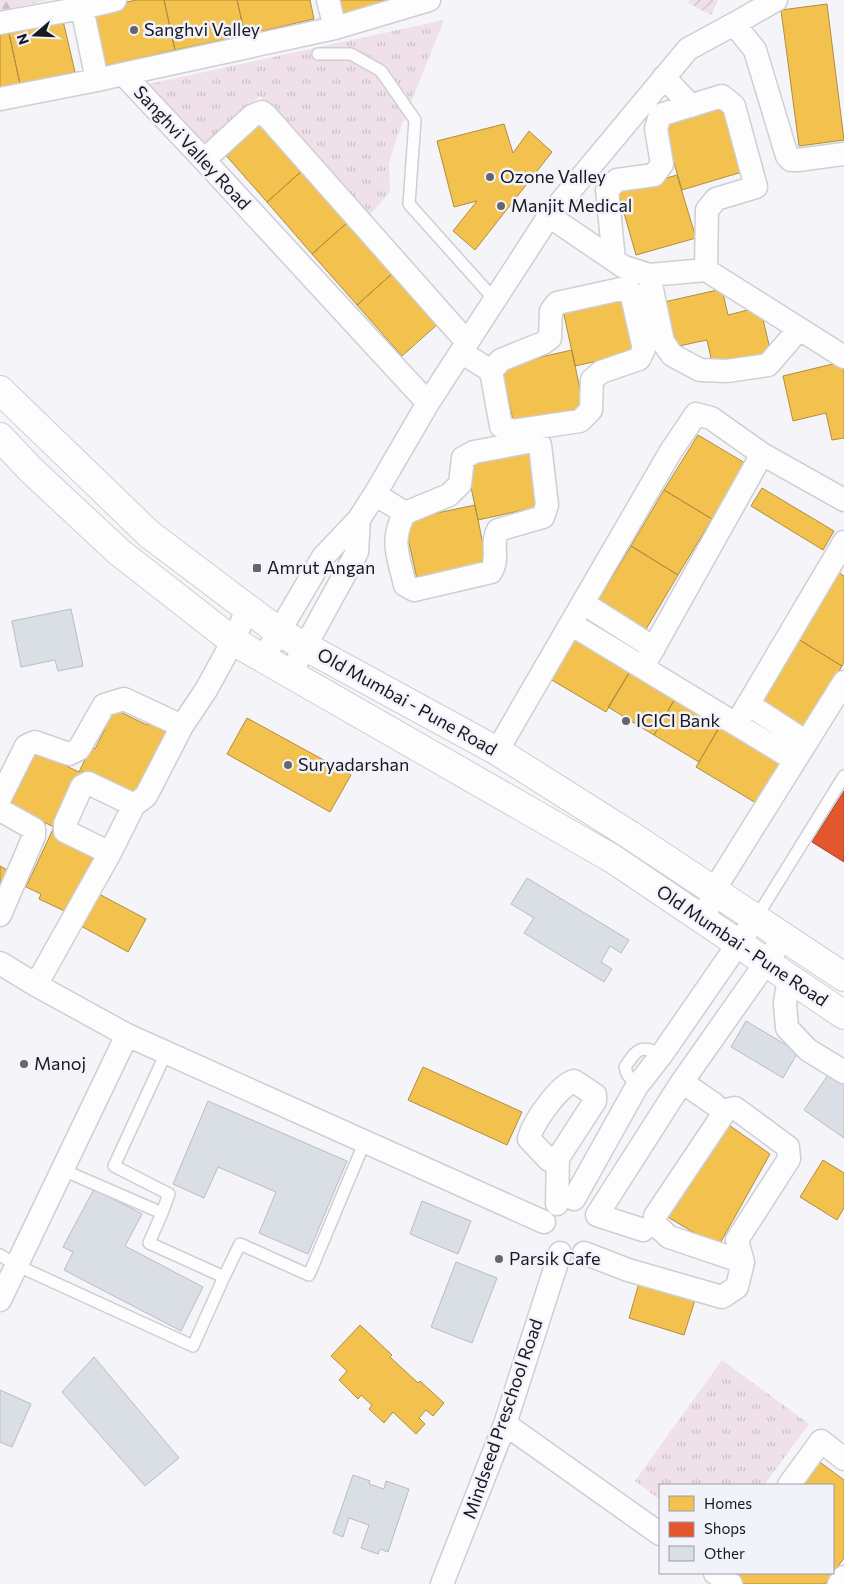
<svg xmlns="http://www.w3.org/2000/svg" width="844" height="1584" viewBox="0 0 844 1584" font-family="Commissioner,sans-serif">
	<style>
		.forest { fill: url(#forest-firs) }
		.park { fill: url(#park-tufts) }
		.garden { fill: url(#garden-furrows) }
		.homes { fill: #f2c14e; stroke: #b18e40 }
		.shops { fill: #e4572e; stroke: #a7442a }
		.building { fill: #dadee5; stroke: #babcc3 }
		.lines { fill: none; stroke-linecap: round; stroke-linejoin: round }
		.service-casing { stroke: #ceced5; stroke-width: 14 }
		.minor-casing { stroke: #ceced5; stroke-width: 25 }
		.secondary-casing { stroke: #ceced5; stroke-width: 30 }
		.service { stroke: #fdfdfe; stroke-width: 11 }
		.minor { stroke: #fdfdfe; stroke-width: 22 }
		.secondary { stroke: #fdfdfe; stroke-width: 28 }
		.poi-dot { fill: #65656c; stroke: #f2f2fb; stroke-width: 2 }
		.labels { text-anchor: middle; stroke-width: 5; stroke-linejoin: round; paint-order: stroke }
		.poi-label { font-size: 18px; fill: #181820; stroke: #f2f2fb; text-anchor: start }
		.street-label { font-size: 18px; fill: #181820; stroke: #f2f2fb }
	</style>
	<defs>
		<pattern id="forest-firs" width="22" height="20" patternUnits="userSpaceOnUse" patternTransform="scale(1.25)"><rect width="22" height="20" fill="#efe0ea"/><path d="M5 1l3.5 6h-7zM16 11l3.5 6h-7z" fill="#ccbfc8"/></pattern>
		<pattern id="park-tufts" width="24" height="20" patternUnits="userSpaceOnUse" patternTransform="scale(1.25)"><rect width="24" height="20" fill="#efe0ea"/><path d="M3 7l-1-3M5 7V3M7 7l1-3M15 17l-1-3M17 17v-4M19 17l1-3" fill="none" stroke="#ccbfc8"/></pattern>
		<pattern id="garden-furrows" width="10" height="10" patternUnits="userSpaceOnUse" patternTransform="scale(1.25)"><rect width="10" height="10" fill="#efe0ea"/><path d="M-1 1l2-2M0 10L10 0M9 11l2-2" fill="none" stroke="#ccbfc8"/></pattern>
	</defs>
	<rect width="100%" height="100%" fill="#f4f4f9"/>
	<path class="forest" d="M0,0h48l-48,11z"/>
	<path class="park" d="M444,20l-47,117 -8,26 1,29 -22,25 -108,-121 -56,49 -55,-61z
		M722,1360l87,64 -45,61h-104v15l-25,-19z"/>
	<path class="garden" d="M690,0h28l-7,15 -23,-12z"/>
	<path class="homes" d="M136,0h28l11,50 -70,16 -12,-56z
		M164,0h73l8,35 -70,15z
		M237,0h73l4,19 -69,16z
		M339,0h59l-55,15z
		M827,4l17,136 -45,6 -18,-136z
		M61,12l14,60 -55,12 -13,-60z
		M7,24l13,60 -20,5v-63z
		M723,108l19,64 -60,18 -19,-64z
		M259,118l45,51 -37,33 -45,-51z
		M504,124l9,29 16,-22 23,21 -77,98 -22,-19 24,-30 -23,6 -17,-66z
		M304,169l45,52 -37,33 -45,-52z
		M677,175l19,63 -60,17 -18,-63z
		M349,221l45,51 -37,33 -45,-51z
		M394,272l45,51 -37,33 -45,-51z
		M722,289l6,26 32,-8 11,46 -58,14 -6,-27 -33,7 -10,-45z
		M626,296l13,56 -64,14 -12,-56z
		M572,350l12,60 -70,15 -13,-59z
		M841,362l3,11v65l-12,2 -6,-27 -33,8 -10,-45z
		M698,435l47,28 -33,56 -48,-29z
		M529,450l13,56 -64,14 -12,-56z
		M762,488l72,43 -11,19 -72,-44z
		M664,490l48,29 -34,56 -47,-29z
		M475,505l12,59 -70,15 -13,-59z
		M631,546l47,29 -33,56 -48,-29z
		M838,572l6,4v86l-2,4 -44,-27z
		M570,633l61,37 -25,42 -61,-36z
		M798,639l44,27 -40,66 -44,-27z
		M635,663l45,27 -26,45 -46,-28z
		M680,690l45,28 -26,44 -45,-27z
		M112,708l35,17 2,-4 22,11 -16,26 -2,-1 -6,13 -8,28 -57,-27 -27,59 47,23 -29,62 -34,-16 2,-5 -15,-7 28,-60 -49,-23 26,-55 48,23 12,-25 4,2 10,-20 -5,-2z
		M247,718l104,57 -21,37 -103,-58z
		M721,724l61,37 -26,42 -60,-36z
		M0,866l11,6 -11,18z
		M99,894l47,25 -18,33 -47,-26z
		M423,1067l99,45 -15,33 -99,-45z
		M726,1123l44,31 -52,93 -52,-31z
		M823,1160l21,13v35l-7,12 -37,-23z
		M639,1283l56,17 -11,35 -55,-17z
		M360,1325l32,30 -2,2 28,26 2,-2 24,22 -11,13 -7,-6 -7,8 6,6 -9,10 -23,-22 -9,11 -15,-14 3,-4 -11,-10 -3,4 -19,-19 8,-9 -16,-15z
		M817,1460l27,20v78l-19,26h-82l-11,-8 3,-3h98v-88h-35z"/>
	<path class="shops" d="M844,791v71l-32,-20z"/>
	<path class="building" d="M71,609l12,57 -25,5 -3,-11 -34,7 -9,-46z
		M527,878l102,62 -8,13 -11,-7 -9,16 11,7 -8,13 -80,-49 10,-15 -23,-14z
		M746,1021l52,31 -15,26 -52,-31z
		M830,1072l14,10v56l-40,-28z
		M208,1101l139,60 -39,93 -49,-21 17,-41 -58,-25 -14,31 -31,-14z
		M94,1189l48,25 -17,32 78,41 -22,44 -117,-61 9,-18 -10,-5z
		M422,1201l49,20 -13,33 -48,-20z
		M456,1262l41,16 -25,65 -41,-16z
		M94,1357l85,101 -34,28 -83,-94z
		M0,1390l31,14 -19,43 -12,-5z
		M353,1475l17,6 -1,3 15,5 2,-8 23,8 -21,63 -8,-3 -2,5 -17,-6 8,-23 -20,-7 -6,19 -10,-4z"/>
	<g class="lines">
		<defs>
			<path id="service" d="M318,54h33l30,17 34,49 -6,84 85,95
				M756,918l88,-142
				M637,1086l-10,-12 -2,-7c13,-19 14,-22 37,-13
				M162,1213l7,-19 -55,-28 52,-113
				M0,1255l16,10 177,81 31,-69 -75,-34 13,-30 -99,-43
				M224,1277l16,-33 69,31 56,-134"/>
			<path id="minor" d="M328,0l7,28 -212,46 81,86 224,243
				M82,8l15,72 26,-6
				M0,23l82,-15 33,-8
				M734,24l42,-24
				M335,28l94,-28
				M664,77l27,29
				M0,99l97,-19
				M204,160l48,-44 10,-4 4,3 201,227
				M549,216l75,51 25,8 57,-5 138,87
				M614,260l-7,-70 10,-10 37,-5 8,-11 -6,-35 4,-14 62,-19 12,10 22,81 -40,12 -9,11 -1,60
				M649,275l14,67 9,13 28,15 27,1 41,-6 31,-36
				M461,352l30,19 10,-11 42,-17 7,-5 1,-27 6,-8 64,-14 10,3 13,57 -5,10 -38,13 -9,8 -1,30 -11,11 -68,10 -11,-5 -10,-55
				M375,494l30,19 44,-18 11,-11 3,-26 11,-6 59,-11 7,4 7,60 -4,12 -45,13c-8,15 2,27 -7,42l-77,18 -9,-5c-6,-27 -16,-45 0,-72
				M359,519l16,-25 53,-91 121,-187 139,-167 46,-25 21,26 32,106 4,4h7l46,-6
				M583,603l71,45
				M571,624l224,136
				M263,659l60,-102 36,-38 -2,33 -67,122
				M643,667l119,-213
				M748,704l58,38
				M737,723l107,-181
				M497,751l174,-300 25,-37 15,4 51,36 82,46
				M0,798l26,-52 9,-4 34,12 10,-5 25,-44 20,-6 58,27
				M0,810l34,19v7l-34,79
				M110,853l-45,-22v-7l17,-38 6,-3 46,22
				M704,922l10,-32 130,-208
				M0,963l36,22 91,50 417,187
				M789,978l-4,25 2,25 21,22 36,22
				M36,985l74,-132 24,-48 12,-9 36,-70 24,-36 27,-49 15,-33
				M682,1082l32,22
				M574,1199l63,-113 25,-32 94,-136
				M557,1204l1,-46 37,-57v-6l-21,-14c-15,4 -42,43 -45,58l20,21 9,-2
				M643,1230l-46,-15 85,-133 102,-145
				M584,1253l44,17 94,27 15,-10 6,-25 -6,-22 52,-81 -1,-12 -53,-39 -9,2 -71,106v8l14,13 74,25
				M0,1300l127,-265
				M505,1424l155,110
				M789,1485l32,-44 23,18
				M715,1573l16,11
				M442,1584l63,-160 55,-171
				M839,1584l5,-7"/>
			<path id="secondary" d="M0,390l149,144 130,98 218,119 133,84 214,142
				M0,437l31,33 88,82 114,89 380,218 231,156"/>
		</defs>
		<use href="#service" class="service-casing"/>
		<use href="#minor" class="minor-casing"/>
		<use href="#secondary" class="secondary-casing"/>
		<use href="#service" class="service"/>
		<use href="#minor" class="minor"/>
		<use href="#secondary" class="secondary"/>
	</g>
	<g class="poi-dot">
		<circle cx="134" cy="30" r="5"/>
		<circle cx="490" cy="177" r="5"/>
		<circle cx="501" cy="206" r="5"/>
		<rect x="252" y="563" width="10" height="10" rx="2.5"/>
		<circle cx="626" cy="721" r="5"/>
		<circle cx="288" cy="765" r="5"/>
		<circle cx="24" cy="1064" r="5"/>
		<circle cx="499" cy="1259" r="5"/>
	</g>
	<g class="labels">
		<g class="poi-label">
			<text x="144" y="36">Sanghvi Valley</text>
			<text x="500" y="183">Ozone Valley</text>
			<text x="511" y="212">Manjit Medical</text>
			<text x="267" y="574">Amrut Angan</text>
			<text x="636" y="727">ICICI Bank</text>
			<text x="298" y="771">Suryadarshan</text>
			<text x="34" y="1070">Manoj</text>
			<text x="509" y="1265">Parsik Cafe</text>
		</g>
		<g class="street-label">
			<text transform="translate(192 148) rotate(47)" y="6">Sanghvi Valley Road</text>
			<text transform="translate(407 702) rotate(29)" y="6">Old Mumbai - Pune Road</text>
			<text transform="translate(742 946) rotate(34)" y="6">Old Mumbai - Pune Road</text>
			<text transform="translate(503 1419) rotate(-71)" y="6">Mindseed Preschool Road</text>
		</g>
	</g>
	<rect x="659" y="1484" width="175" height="90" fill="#f2f2fb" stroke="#9b9ba3"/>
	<rect x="669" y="1496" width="25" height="15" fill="#f2c14e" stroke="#9b9ba3"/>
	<text x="704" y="1509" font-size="15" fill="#181820">Homes</text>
	<rect x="669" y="1522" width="25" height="15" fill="#e4572e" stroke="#9b9ba3"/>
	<text x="704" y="1534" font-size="15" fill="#181820">Shops</text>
	<rect x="669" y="1546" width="25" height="15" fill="#dadee5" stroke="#9b9ba3"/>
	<text x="704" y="1559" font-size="15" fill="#181820">Other</text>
	<g transform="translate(35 35) rotate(251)" stroke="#f2f2fb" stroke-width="4" paint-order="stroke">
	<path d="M0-4L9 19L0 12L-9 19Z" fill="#181820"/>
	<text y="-8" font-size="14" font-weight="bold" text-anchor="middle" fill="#181820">N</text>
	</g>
</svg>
